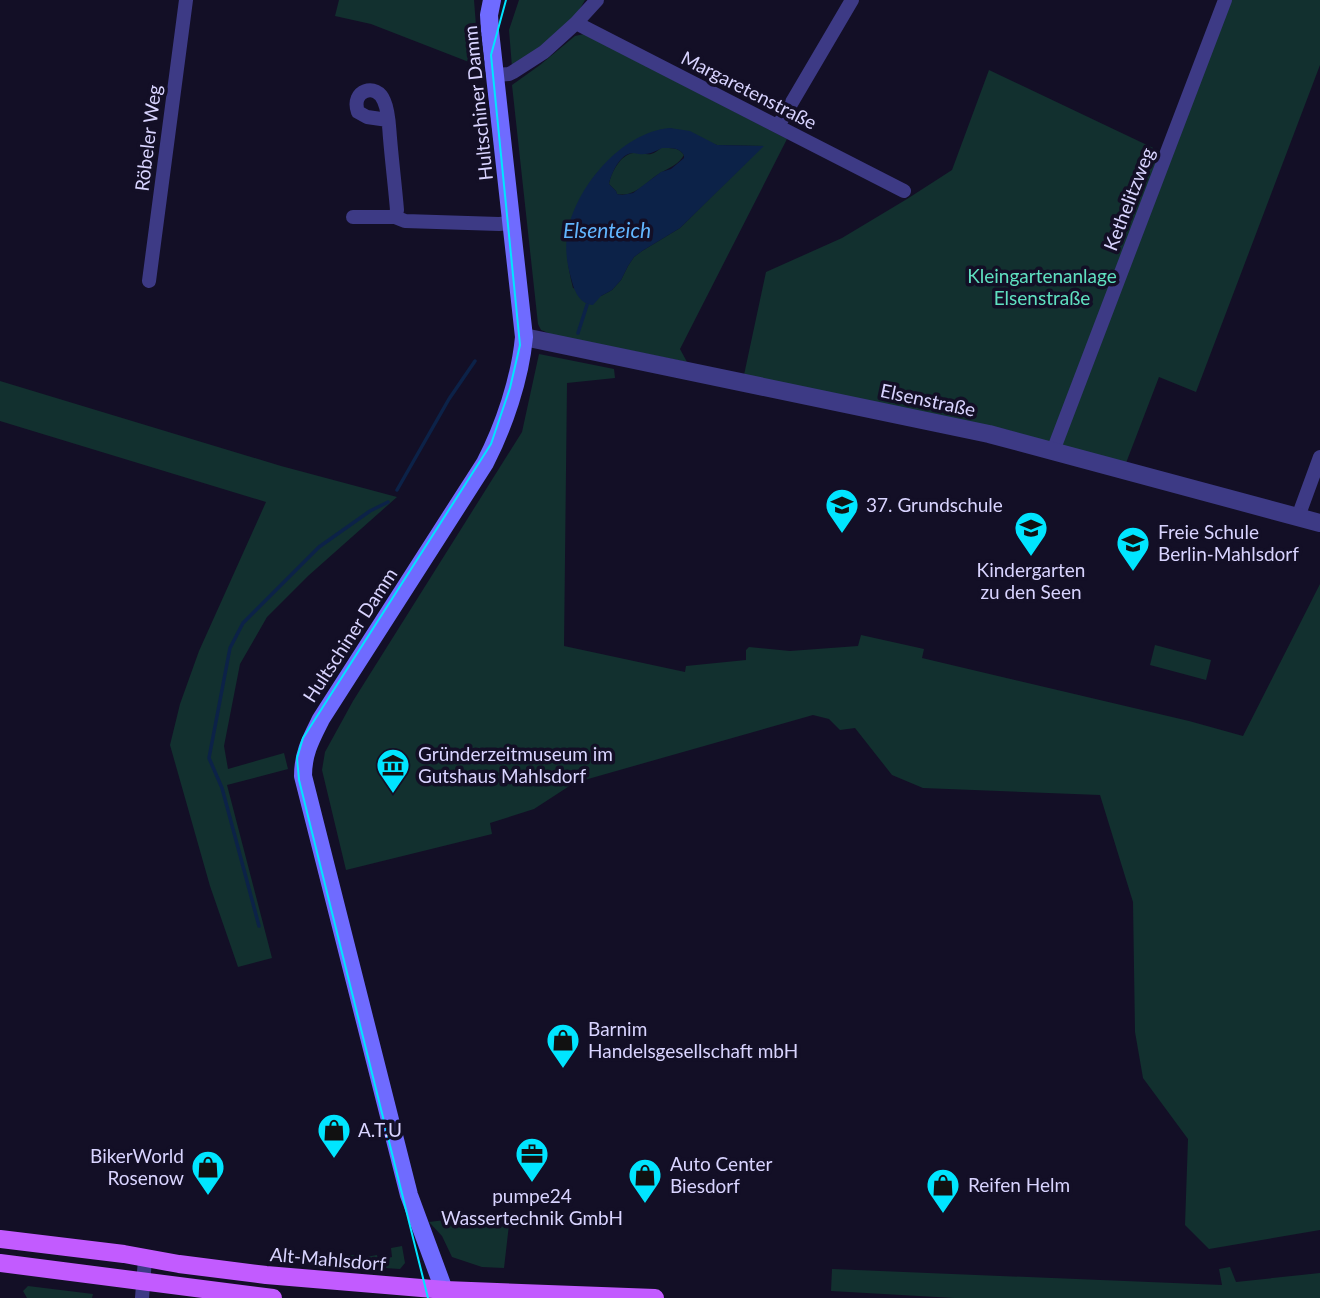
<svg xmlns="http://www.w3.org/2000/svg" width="1320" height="1298" viewBox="0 0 1320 1298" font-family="Lato,sans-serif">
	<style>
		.green { fill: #12302f; fill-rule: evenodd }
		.water { fill: #0c2248; fill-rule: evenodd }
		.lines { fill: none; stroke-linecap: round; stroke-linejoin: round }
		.stream { stroke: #0c2248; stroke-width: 3.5 }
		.minor { stroke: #3d3a85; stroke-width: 14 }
		.tertiary { stroke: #3d3a85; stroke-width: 18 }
		.secondary { stroke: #6f6bff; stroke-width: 18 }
		.primary { stroke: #c25bff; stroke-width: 18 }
		.tram { stroke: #00e5ff; stroke-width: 2 }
		.labels { text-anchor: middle; stroke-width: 7; stroke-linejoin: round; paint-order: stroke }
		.street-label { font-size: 19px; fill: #d9d4ff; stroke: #130f26 }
		.park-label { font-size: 19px; fill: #5fe0c0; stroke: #130f26 }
		.poi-label { font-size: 19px; fill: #d9d4ff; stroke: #130f26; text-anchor: start }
		.water-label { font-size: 21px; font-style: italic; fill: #62b6ff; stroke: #130f26 }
	</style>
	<rect width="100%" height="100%" fill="#130f26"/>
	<path class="green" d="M339,0h135l5,64h-5l-103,-40 -36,-8z
		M519,0h66l-12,21 -12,11 -49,35 -3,-37z
		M1228,0h92v65l-124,327 -37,-15 -33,86 -77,-19 -41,-14 -264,-55 22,-103 76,-34 65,-39 45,-29 37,-100 179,85z
		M584,34l203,105 -107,210 7,13 -134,-27 -12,-5 -3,-6 -26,-239 28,-20 35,-29zM670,128l47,17 46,1 -83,82 -38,23 -8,6 -6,9 -7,14 -9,10 -11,6 -28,-8c-9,-36 -9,-58 9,-91 5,-10 10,-19 18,-27z
		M661,148c9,0 18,-1 23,7 -5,9 -13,12 -22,17 -15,8 -26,26 -45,22l-1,-3 -7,-7c2,-11 11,-29 24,-31 6,-1 12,2 18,1 4,-1 7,-4 10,-6z
		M539,354l75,15 1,9 -48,5 -3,263 121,26 1,-6 60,-6v-10l3,-3 41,4 68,-5 3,-11 63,14 -2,9 267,63 54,15 77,-152v646l-111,19 -24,-24 3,-86 -45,-61 -8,-46 -2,-130 -33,-107 -177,-7 -31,-13 -37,-47 -15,2 -11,-11 -16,-4 -239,68 -40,26 -44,14 2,11 -146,36 -24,-100 3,-18 28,-51 169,-269z
		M0,381l281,85 116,31 -89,79 -41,41 -27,47 -16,82 4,23 56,-16 4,16 -61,16 45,173 -34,9 -28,-81 -40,-141 10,-41 19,-53 67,-149 -266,-81z
		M1155,645l56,15 -5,20 -56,-15z
		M486,1215v2l24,-1 -6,52 -22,-1 -30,-10 -10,-21 -13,-14z
		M402,1246l3,17 -5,6 -30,-2 -30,-5 4,-6 10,-1 1,4 22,-4 1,5 14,-3 -1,-9z
		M1230,1267l6,15 84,-9v25h-366l-123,-7 1,-22 390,16 -3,-16z
		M28,1286l65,8 -1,4h-65l-4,-7z"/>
	<path class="water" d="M670,128l20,3 27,14 47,1 -84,82 -38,23 -8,6 -6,9 -7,14 -9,10 -11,6 -8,9c-14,-1 -19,-15 -22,-27 -4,-14 -6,-28 -4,-43 7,-46 54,-103 103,-107zM662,148c8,0 17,-1 22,7v3l-13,11 -10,3 -28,21 -11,2 -5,-1 -1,-3 -7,-7c2,-10 11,-31 24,-31 2,0 4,1 6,1 9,1 15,-2 23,-6z"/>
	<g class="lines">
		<path class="stream" d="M578,333l9,-28
			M397,490l52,-91 26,-38
			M259,926l-37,-138 -13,-30 21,-110 13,-25 76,-76 51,-36 18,-9"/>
		<path class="minor" d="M576,23l328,168
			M496,75l13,-1 4,-2 31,-20 32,-29 21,-23
			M388,120l-21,-3 -9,-5c-8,-22 19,-30 26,-11 5,11 5,26 6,37 2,24 5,48 7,72l-2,7
			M778,126l74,-126
			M353,217h42l10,4 94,3 12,-1
			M149,281l37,-281
			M1053,451l172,-451
			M1298,517l22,-60
			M142,1298l3,-39"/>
		<path class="tertiary" d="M524,337l465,97 331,89"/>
		<path class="secondary" d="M447,1298l-38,-103 -106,-419c0,-23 8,-37 18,-57l164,-256c19,-37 35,-84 39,-126l-34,-306 -1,-16 3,-15"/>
		<path class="primary" d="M0,1239l124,15 55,10 87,11 179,15 210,8
			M0,1263l273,35"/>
		<path class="tram" d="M428,1298l-129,-518 -2,-22 6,-20 188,-294 19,-56 10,-43 -29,-290 15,-55"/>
	</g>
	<defs>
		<symbol id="school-pin" viewBox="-11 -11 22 30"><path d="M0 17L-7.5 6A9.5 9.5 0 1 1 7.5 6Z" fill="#00e5ff" stroke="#130f26"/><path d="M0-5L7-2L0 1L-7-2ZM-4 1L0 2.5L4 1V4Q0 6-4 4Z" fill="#111"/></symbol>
		<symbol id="museum-pin" viewBox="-11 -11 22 30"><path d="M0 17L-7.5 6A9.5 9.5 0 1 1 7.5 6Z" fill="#00e5ff" stroke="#130f26"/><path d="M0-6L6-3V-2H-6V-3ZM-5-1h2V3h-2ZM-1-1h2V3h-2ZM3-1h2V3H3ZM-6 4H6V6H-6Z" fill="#111"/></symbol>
		<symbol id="shop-pin" viewBox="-11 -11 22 30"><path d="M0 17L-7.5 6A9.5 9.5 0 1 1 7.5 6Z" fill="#00e5ff" stroke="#130f26"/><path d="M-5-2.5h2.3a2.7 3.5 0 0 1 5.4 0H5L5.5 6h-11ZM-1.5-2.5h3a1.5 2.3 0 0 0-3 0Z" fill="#111"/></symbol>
		<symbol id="office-pin" viewBox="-11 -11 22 30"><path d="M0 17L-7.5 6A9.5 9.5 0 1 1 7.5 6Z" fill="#00e5ff" stroke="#130f26"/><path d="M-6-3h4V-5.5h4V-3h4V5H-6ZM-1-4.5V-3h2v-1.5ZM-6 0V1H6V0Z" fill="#111"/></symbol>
	</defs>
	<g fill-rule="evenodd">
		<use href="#school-pin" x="823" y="486" width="38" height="52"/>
		<use href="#school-pin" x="1012" y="509" width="38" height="52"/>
		<use href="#school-pin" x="1114" y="524" width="38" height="52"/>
		<use href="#museum-pin" x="374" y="746" width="38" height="52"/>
		<use href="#shop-pin" x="544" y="1021" width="38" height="52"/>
		<use href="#shop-pin" x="315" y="1111" width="38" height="52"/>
		<use href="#office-pin" x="513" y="1135" width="38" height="52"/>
		<use href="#shop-pin" x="189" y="1148" width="38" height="52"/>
		<use href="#shop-pin" x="626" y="1156" width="38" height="52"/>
		<use href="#shop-pin" x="924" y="1166" width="38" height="52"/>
	</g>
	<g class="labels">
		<g class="street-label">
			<text transform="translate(749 90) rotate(27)" y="7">Margaretenstraße</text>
			<text transform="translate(478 103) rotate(-96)" y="7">Hultschiner Damm</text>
			<text transform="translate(148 138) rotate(-83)" y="7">Röbeler Weg</text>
			<text transform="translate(1129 199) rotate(-69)" y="7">Kethelitzweg</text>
			<text transform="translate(928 400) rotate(12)" y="7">Elsenstraße</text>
			<text transform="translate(350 635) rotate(-57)" y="7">Hultschiner Damm</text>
			<text transform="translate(328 1259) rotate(5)" y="7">Alt-Mahlsdorf</text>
		</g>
		<g class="park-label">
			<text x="1042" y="283">Kleingartenanlage<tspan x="1042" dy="22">Elsenstraße</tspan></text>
		</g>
		<g class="poi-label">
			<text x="866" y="512">37. Grundschule</text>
			<text x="1158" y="539">Freie Schule<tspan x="1158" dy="22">Berlin-Mahlsdorf</tspan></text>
			<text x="1031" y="577" text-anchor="middle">Kindergarten<tspan x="1031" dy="22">zu den Seen</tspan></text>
			<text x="418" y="761">Gründerzeitmuseum im<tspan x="418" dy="22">Gutshaus Mahlsdorf</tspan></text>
			<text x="588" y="1036">Barnim<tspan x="588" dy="22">Handelsgesellschaft mbH</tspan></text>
			<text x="358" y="1137">A.T.U</text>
			<text x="184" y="1163" text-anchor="end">BikerWorld<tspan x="184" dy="22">Rosenow</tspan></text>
			<text x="670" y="1171">Auto Center<tspan x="670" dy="22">Biesdorf</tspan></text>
			<text x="968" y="1192">Reifen Helm</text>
			<text x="532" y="1203" text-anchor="middle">pumpe24<tspan x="532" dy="22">Wassertechnik GmbH</tspan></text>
		</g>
		<g class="water-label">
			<text x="607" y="238">Elsenteich</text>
		</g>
	</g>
</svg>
